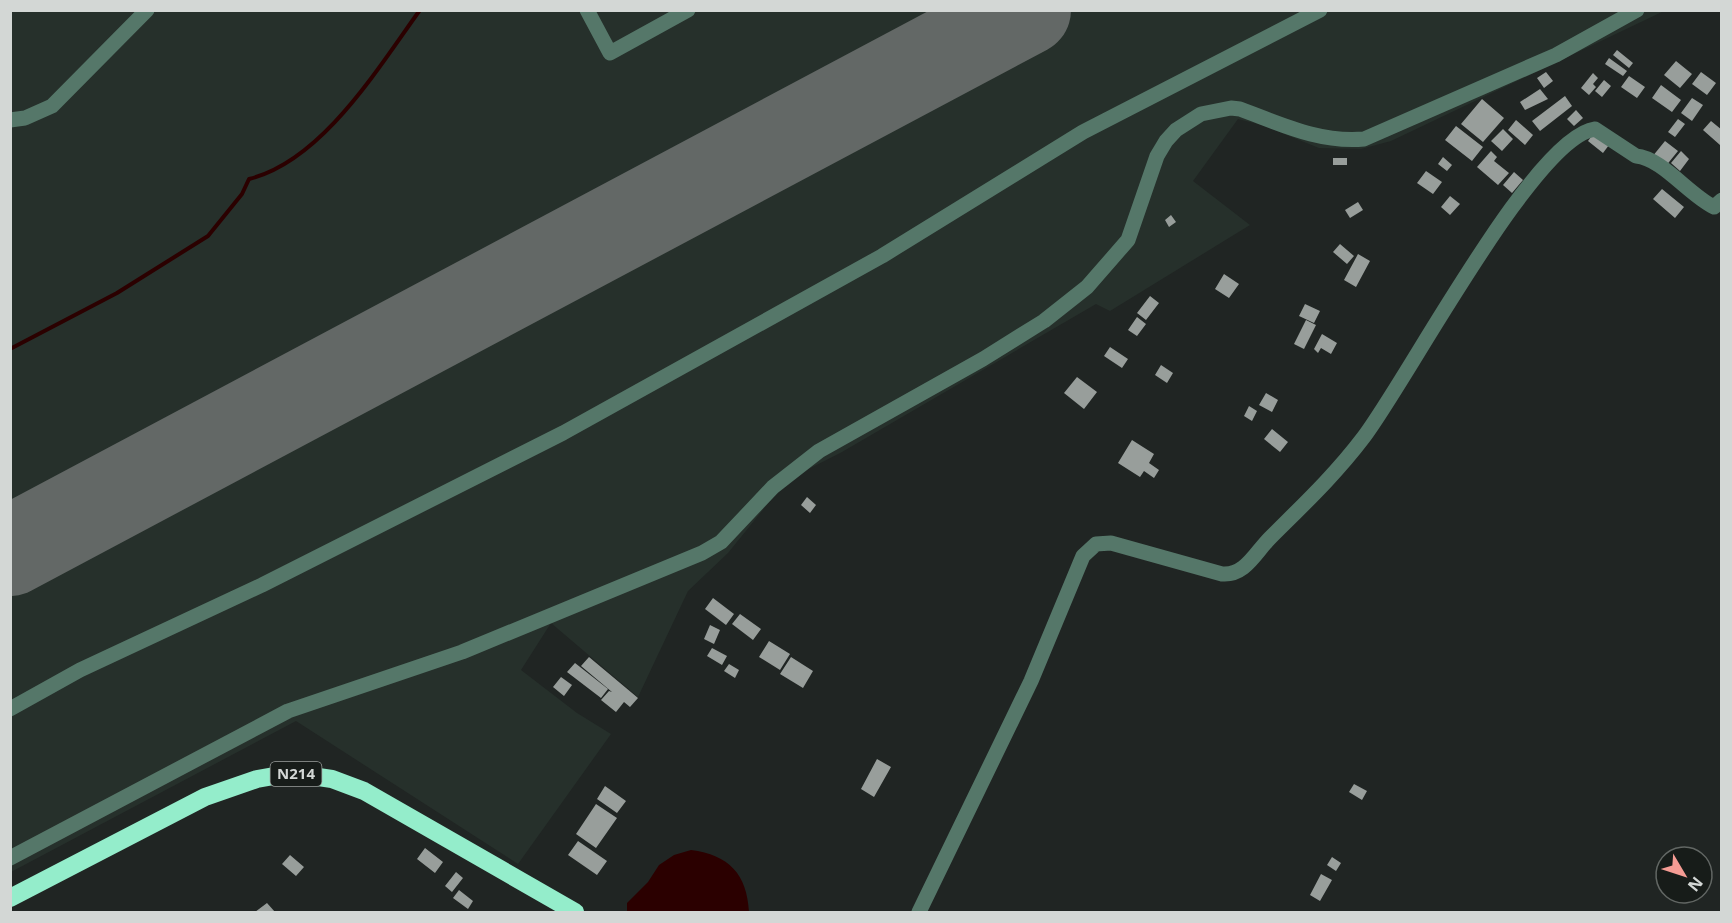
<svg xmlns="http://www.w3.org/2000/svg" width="1732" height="923" viewBox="0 0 1732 923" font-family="'Open Sans',sans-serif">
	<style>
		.built { fill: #26302b }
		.water { fill: #2b0000 }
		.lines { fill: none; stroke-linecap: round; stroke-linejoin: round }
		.stream { stroke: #2b0000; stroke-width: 4 }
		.runway { stroke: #636866; stroke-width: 90 }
		.building { fill: #989e9b }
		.minor { stroke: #557769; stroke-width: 15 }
		.highway { stroke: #94edcb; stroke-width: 18 }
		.labels { text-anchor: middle; stroke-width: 6; stroke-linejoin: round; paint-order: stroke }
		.shield { fill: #171c19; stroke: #9b9f9d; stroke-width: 1.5 }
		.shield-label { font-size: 15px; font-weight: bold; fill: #d3d7d5 }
	</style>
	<rect width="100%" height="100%" fill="#202523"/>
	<path class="built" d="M11,11h1653l-273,130 -30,8 -42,-1 -57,-23 -24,-6 -45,62 57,44 -140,86 -14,-7 -254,148 -55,28 -59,73 -40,38 -50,106 -87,-74 -30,47 56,43 34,21 -93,130 -222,-143 -285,151z"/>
	<path class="water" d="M691,850c38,5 56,24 58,62h-122v-9l21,-21 11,-17 15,-10z"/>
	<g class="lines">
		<path class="stream" d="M10,349l107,-56 91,-57 34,-42 7,-15c73,-18 129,-111 171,-169"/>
		<path class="runway" d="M10,551l1016,-541"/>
	</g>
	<path class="building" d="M1617,50l16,13 -4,5 -16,-13z
		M1609,58l18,13 -4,5 -18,-12z
		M1676,61l16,13 -12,14 -16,-13z
		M1546,72l7,9 -9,7 -7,-10z
		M1701,72l15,11 -9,12 -15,-11z
		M1593,73l5,5 -5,6 3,3 -7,8 -8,-7z
		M1629,76l16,11 -8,11 -16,-11z
		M1604,80l7,6 -9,11 -7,-6z
		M1661,85l20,15 -9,12 -20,-14z
		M1540,89l8,10 -23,11 -5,-8z
		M1565,96l7,10 -32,25 -8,-10z
		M1692,98l11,7 -11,16 -11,-8z
		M1482,99l22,19 -21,24 -22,-18z
		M1576,110l7,8 -9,8 -7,-7z
		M1678,119l7,5 -10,13 -7,-5z
		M1516,120l17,15 -8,10 -17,-15z
		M1711,121l11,9 -2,15 -17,-15z
		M1456,126l27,21 -11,14 -27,-21z
		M1503,129l10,10 -11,12 -11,-10z
		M1594,133l15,12 -6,8 -15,-12z
		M1665,141l13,10 -13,16 -13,-10z
		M1491,151l6,6 -3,4 15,12 -11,12 -21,-18z
		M1681,151l8,8 -9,12 -9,-8z
		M1443,157l9,8 -5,6 -9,-7z
		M1333,158h14v7h-14z
		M1426,171l16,11 -9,12 -16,-11z
		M1514,172l9,8 -11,13 -9,-8z
		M1662,189l22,18 -9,11 -22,-19z
		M1450,196l10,8 -10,11 -9,-8z
		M1358,202l5,8 -13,8 -5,-8z
		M1171,215l5,7 -7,5 -4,-7z
		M1340,244l14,12 -7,8 -14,-12z
		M1358,254l12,7 -14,26 -12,-7z
		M1224,274l15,10 -10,14 -14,-9z
		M1150,296l9,7 -13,17 -9,-7z
		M1305,304l15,7 -6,12 -15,-7z
		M1137,317l9,7 -9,12 -9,-6z
		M1306,320l10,5 -12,24 -10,-5z
		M1322,334l15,9 -6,11 -10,-6 -3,5 -4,-4z
		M1110,347l18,12 -6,9 -18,-12z
		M1161,365l12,8 -6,10 -12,-8z
		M1077,377l20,15 -13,17 -20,-16z
		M1266,393l12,7 -6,12 -13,-7z
		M1249,406l8,5 -5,10 -8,-5z
		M1272,429l16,13 -8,10 -16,-13z
		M1132,440l22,14 -5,9 10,7 -5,8 -10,-7 -4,6 -22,-14z
		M807,497l9,8 -6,8 -9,-8z
		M713,598l21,16 -8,11 -21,-16z
		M740,614l21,15 -8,11 -21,-16z
		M710,625l10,5 -6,14 -10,-5z
		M769,641l21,13 -10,16 -21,-13z
		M712,648l15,8 -5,9 -15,-9z
		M589,657l49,41 -8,9 -6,-5 -8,10 -15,-12 8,-9 3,1 -31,-26z
		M791,657l22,14 -10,17 -23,-14z
		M575,663l33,26 -7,9 -34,-26z
		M729,664l10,6 -4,8 -11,-7z
		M561,677l11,8 -8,11 -11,-9z
		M877,759l14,8 -17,30 -13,-8z
		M1354,784l13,7 -5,9 -13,-8z
		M605,786l21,15 -9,12 -20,-14z
		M596,804l21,14 -21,30 -20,-14z
		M578,841l29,20 -10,14 -29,-20z
		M425,848l18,14 -8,11 -18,-14z
		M290,855l14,12 -8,9 -14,-12z
		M1332,857l9,6 -5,8 -9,-6z
		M456,872l7,6 -11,14 -7,-6z
		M1321,874l11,6 -12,21 -10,-6z
		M459,890l14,11 -5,8 -15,-11z
		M267,903l8,9h-20z"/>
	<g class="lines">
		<path class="minor" d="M587,10l23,43 78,-43
			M10,120l15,-2 27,-12 95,-96
			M10,709l70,-39 182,-85 301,-152 319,-177 201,-124 237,-122
			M10,858l278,-147 174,-59 240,-99 19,-11 52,-55 46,-36 164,-92 61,-38 43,-34 41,-47 29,-84 9,-15 10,-11 25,-16 30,-6 9,1c41,15 79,34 124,30l192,-84 81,-45
			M919,912l112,-231 52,-125 13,-12 15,-1 111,31c23,2 33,-21 48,-36 32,-32 65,-63 93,-100 44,-57 171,-301 232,-309l41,27c26,2 53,39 78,51l8,-7"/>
		<path class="highway" d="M10,898l195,-101 52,-18 34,-6 41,6 32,12 211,121"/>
	</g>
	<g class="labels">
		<rect class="shield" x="270.5" y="762" width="51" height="24" rx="4.5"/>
		<g class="shield-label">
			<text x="296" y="779">N214</text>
		</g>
	</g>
	<rect width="1732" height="923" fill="none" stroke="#d3d7d5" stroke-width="24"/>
	<g transform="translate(1684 875) rotate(129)"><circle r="28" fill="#171c19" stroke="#626764" stroke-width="1.5"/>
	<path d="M0-4.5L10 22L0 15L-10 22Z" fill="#f59c94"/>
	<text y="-9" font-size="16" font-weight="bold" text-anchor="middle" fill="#d3d7d5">N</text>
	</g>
</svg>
